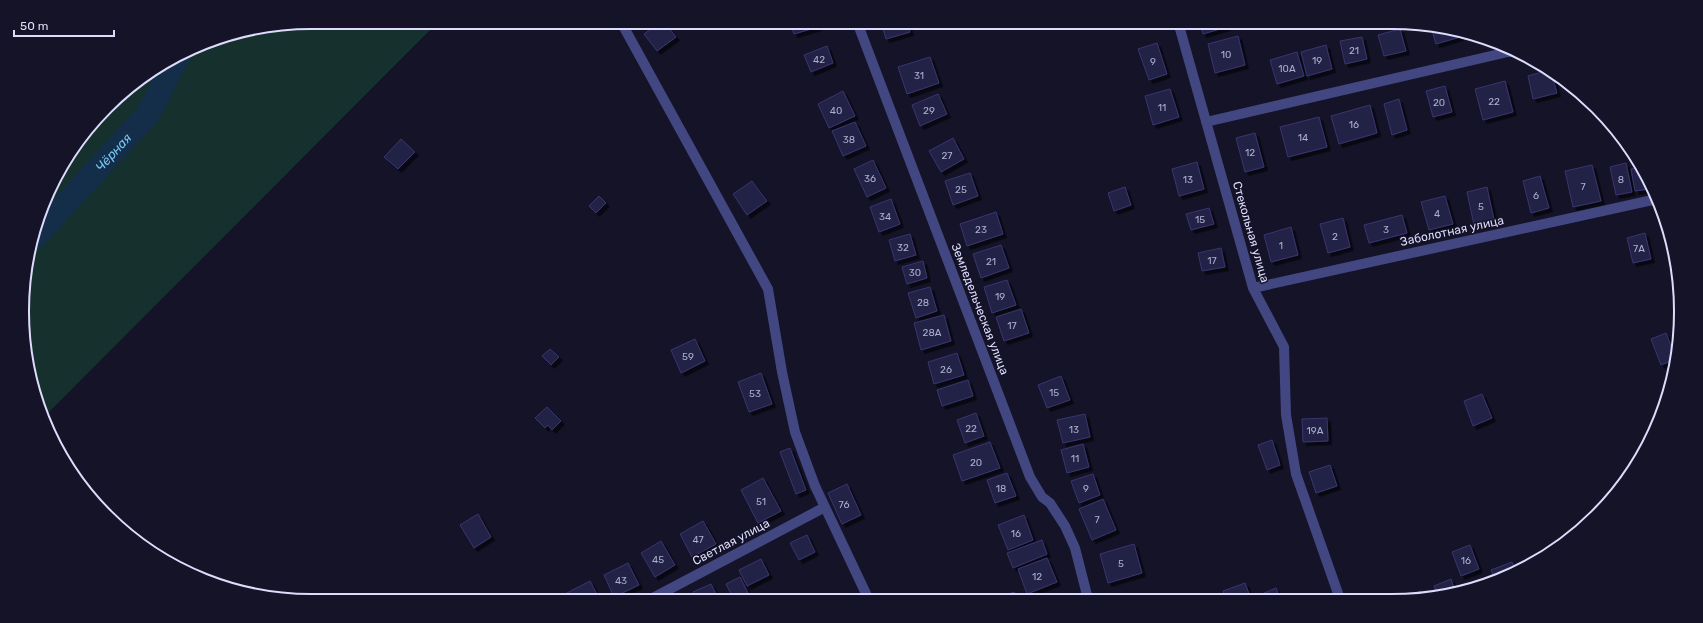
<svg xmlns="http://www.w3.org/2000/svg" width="1703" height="623" viewBox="0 0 1703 623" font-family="Rubik,sans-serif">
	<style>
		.green { fill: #16312d }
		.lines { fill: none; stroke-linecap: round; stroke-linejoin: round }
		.river { stroke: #142e4a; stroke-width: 24 }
		.building { fill: #242047; stroke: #3a3570; filter: url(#shadow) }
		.minor { stroke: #424782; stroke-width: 10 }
		.labels { text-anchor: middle; stroke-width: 3; stroke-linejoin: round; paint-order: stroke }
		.number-label { font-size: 10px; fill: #afadcf }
		.street-label { font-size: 12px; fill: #dddcfc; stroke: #141328 }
		.water-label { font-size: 13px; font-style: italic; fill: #74c5f2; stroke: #141328 }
		.rim { fill: none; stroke: #dddcfc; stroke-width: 2 }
	</style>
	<defs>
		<filter id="shadow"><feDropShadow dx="3.5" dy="3.5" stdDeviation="0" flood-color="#0009"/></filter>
	</defs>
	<rect width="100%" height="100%" fill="#141328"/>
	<path class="green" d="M312,22h126l-395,396 -15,-50 -3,-95 12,-54 24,-52 60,-73 46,-33 51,-24z"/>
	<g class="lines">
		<path class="river" id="s1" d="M33,239l115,-125 31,-59"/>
	</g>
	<path class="building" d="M661,22h3l12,15 -19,14 -13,-17z
		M790,22h26l2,5 -24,7z
		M881,22h26l3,10 -24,7z
		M1116,22h17l-15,4z
		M1200,22h26l1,5 -24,7z
		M1431,27l28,4 1,6 -24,7z
		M1400,29l6,22 -22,5 -6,-21z
		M1238,36l7,29 -30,8 -7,-29z
		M1362,37l5,22 -22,5 -5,-23z
		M1157,43l10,31 -18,6 -11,-31z
		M1326,45l6,24 -25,7 -6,-24z
		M827,46l6,17 -22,9 -7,-17z
		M1297,52l7,24 -27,8 -7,-24z
		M930,57l9,26 -32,11 -9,-27z
		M1549,70l2,2 6,21 -24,6 -5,-23z
		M1505,81l8,31 -30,8 -8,-31z
		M1445,86l7,26 -19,5 -7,-26z
		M1170,89l9,28 -26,8 -8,-29z
		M843,91l12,25 -26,12 -11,-24z
		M938,94l9,20 -27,12 -8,-21z
		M1399,99l8,31 -15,5 -8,-31z
		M1370,105l7,28 -38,11 -8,-28z
		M1319,117l8,30 -39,10 -8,-30z
		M855,122l11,24 -23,10 -11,-25z
		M1255,133l9,34 -19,5 -9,-34z
		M953,138l11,21 -23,13 -12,-21z
		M401,139l14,13 -17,17 -14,-12z
		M873,160l13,28 -19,9 -13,-28z
		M1197,162l7,27 -25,7 -7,-27z
		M1626,163l6,29 -16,3 -6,-28z
		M1592,165l9,36 -28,6 -8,-36z
		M1643,167l5,13 2,9 -15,2 -4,-22z
		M970,173l8,23 -25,9 -8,-24z
		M1540,176l9,32 -18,5 -8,-32z
		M752,181l15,20 -20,14 -14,-21z
		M1125,187l6,18 -17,6 -6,-18z
		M1487,187l7,33 -20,5 -7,-33z
		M599,196l7,7 -10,10 -7,-7z
		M1445,196l8,28 -24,6 -8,-28z
		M891,199l9,25 -21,8 -9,-25z
		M1209,208l5,16 -23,6 -5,-16z
		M996,212l7,22 -36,12 -7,-22z
		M1402,215l5,18 -38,10 -5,-18z
		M1343,218l7,29 -22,6 -8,-29z
		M1291,227l7,28 -27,7 -7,-27z
		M1645,233l6,26 -18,4 -6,-25z
		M910,234l6,21 -21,6 -6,-21z
		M1001,245l8,23 -28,10 -8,-24z
		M1221,248l4,19 -23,4 -4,-18z
		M923,261l4,17 -20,6 -5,-17z
		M1007,280l9,25 -24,8 -8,-26z
		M930,287l7,24 -21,7 -8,-25z
		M1021,309l8,24 -25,8 -8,-24z
		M944,315l7,26 -30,9 -7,-27z
		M1666,333l10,26 -15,6 -10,-26z
		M695,339l10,22 -24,12 -10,-23z
		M550,349l9,8 -8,8 -9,-9z
		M957,353l7,22 -30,9 -6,-22z
		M761,373l11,31 -23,8 -11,-30z
		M1061,376l9,24 -23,8 -9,-23z
		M1672,379l-1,8 -1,2 -3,-8z
		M968,380l5,16 -31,10 -5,-16z
		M1482,394l10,24 -19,8 -9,-25z
		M547,407l14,14 -9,9 -4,-5 -3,3 -10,-10z
		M976,413l8,23 -19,7 -8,-23z
		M1085,414l5,23 -27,6 -6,-23z
		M1327,418l1,23 -25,1 -1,-23z
		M1272,440l8,25 -13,5 -9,-25z
		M990,442l10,26 -38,13 -9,-26z
		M1083,444l6,23 -22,6 -6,-23z
		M790,448l16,42 -10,4 -16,-42z
		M1330,465l7,21 -21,7 -7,-21z
		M1007,473l9,23 -21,7 -8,-23z
		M1093,474l7,21 -21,8 -8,-22z
		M763,478l18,33 -23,12 -17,-33z
		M847,484l14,31 -19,9 -14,-31z
		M1103,499l13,31 -24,10 -13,-31z
		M478,514l13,23 -17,11 -14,-23z
		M1024,515l9,25 -25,10 -10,-25z
		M703,521l13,23 -24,13 -12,-23z
		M807,535l8,17 -16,8 -9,-17z
		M1042,540l5,14 -34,14 -6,-15z
		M661,541l14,24 -20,12 -14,-24z
		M1134,544l8,29 -34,10 -8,-29z
		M1470,545l9,24 -18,7 -9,-24z
		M1542,556l-15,10 -1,-4z
		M1047,558l10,24 -30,12 -9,-25z
		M761,559l8,16 -22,11 -8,-16z
		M1512,562l4,10 -21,7 -4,-9z
		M628,563l11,22 -25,12 -10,-22z
		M740,577l11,22 -3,1h-14l-8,-16z
		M1451,579l4,12 -17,5 -4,-10z
		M221,580l6,8 -10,-4z
		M590,581l10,19h-32l-3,-6z
		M1245,583l6,16h-25l-3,-8z
		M711,584l8,16h-22l-4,-8z
		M1276,588l4,11h-22l-1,-3z
		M1421,591l3,8h-21v-1z
		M1014,592l3,7h-16l-1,-2z"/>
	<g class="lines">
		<path class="minor" d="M621,22l147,267 14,83 13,60 20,54 54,114
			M857,22l173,455 12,20 8,6 15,23 10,22 13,51
			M1178,22l75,266 31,59 2,68 10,59 44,125
			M1206,122l302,-70h11
			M1253,288l404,-89
			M649,600l176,-93"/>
	</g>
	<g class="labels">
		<g class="number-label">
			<text x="1354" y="54">21</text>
			<text x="1226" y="58">10</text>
			<text x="819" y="63">42</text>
			<text x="1317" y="64">19</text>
			<text x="1153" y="65">9</text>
			<text x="1287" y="72">10А</text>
			<text x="919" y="79">31</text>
			<text x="1494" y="105">22</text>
			<text x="1439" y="106">20</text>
			<text x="1162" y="111">11</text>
			<text x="836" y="114">40</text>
			<text x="929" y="114">29</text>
			<text x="1354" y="128">16</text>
			<text x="1303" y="141">14</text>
			<text x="849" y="143">38</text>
			<text x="1250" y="156">12</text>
			<text x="947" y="159">27</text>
			<text x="870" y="182">36</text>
			<text x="1188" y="183">13</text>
			<text x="1621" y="183">8</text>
			<text x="1583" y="190">7</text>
			<text x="961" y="193">25</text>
			<text x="1536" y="199">6</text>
			<text x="1481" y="210">5</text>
			<text x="1437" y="217">4</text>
			<text x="885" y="220">34</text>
			<text x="1200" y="223">15</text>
			<text x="981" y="233">23</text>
			<text x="1386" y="233">3</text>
			<text x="1335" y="240">2</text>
			<text x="1281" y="249">1</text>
			<text x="903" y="251">32</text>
			<text x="1639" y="252">7А</text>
			<text x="1212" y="264">17</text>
			<text x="991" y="265">21</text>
			<text x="915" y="276">30</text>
			<text x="1000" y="300">19</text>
			<text x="923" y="306">28</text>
			<text x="1012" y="329">17</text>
			<text x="932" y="336">28А</text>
			<text x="688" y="360">59</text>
			<text x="946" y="373">26</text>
			<text x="1054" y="396">15</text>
			<text x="755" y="397">53</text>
			<text x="971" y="432">22</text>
			<text x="1074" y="433">13</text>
			<text x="1315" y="434">19А</text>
			<text x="1075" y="462">11</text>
			<text x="976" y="466">20</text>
			<text x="1001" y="492">18</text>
			<text x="1086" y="492">9</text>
			<text x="761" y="505">51</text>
			<text x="844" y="508">76</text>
			<text x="1097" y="523">7</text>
			<text x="1016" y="537">16</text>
			<text x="698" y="543">47</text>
			<text x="658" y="563">45</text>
			<text x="1466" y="564">16</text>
			<text x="1121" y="567">5</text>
			<text x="1037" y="580">12</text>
			<text x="621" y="584">43</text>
		</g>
		<g class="street-label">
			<text transform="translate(1452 231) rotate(-12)" y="4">Заболотная улица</text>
			<text transform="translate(1251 232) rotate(74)" y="4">Стекольная улица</text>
			<text transform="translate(980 309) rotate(69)" y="4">Земледельческая улица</text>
			<text transform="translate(731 542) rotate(-28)" y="4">Светлая улица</text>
		</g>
		<g class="water-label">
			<text dy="5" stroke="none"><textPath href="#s1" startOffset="118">Чёрная</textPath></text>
		</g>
	</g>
	<path d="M0 0H1703V623H0ZM311 29H1392A282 282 0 0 1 1674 311V312A282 282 0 0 1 1392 594H311A282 282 0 0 1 29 312V311A282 282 0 0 1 311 29Z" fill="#141328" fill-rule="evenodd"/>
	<path class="rim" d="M311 29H1392A282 282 0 0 1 1674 311V312A282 282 0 0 1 1392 594H311A282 282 0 0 1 29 312V311A282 282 0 0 1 311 29Z"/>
	<path d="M14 30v6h100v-6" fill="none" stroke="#dddcfc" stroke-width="2"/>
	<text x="20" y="30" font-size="12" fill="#dddcfc" stroke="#141328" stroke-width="3" paint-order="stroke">50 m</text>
</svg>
